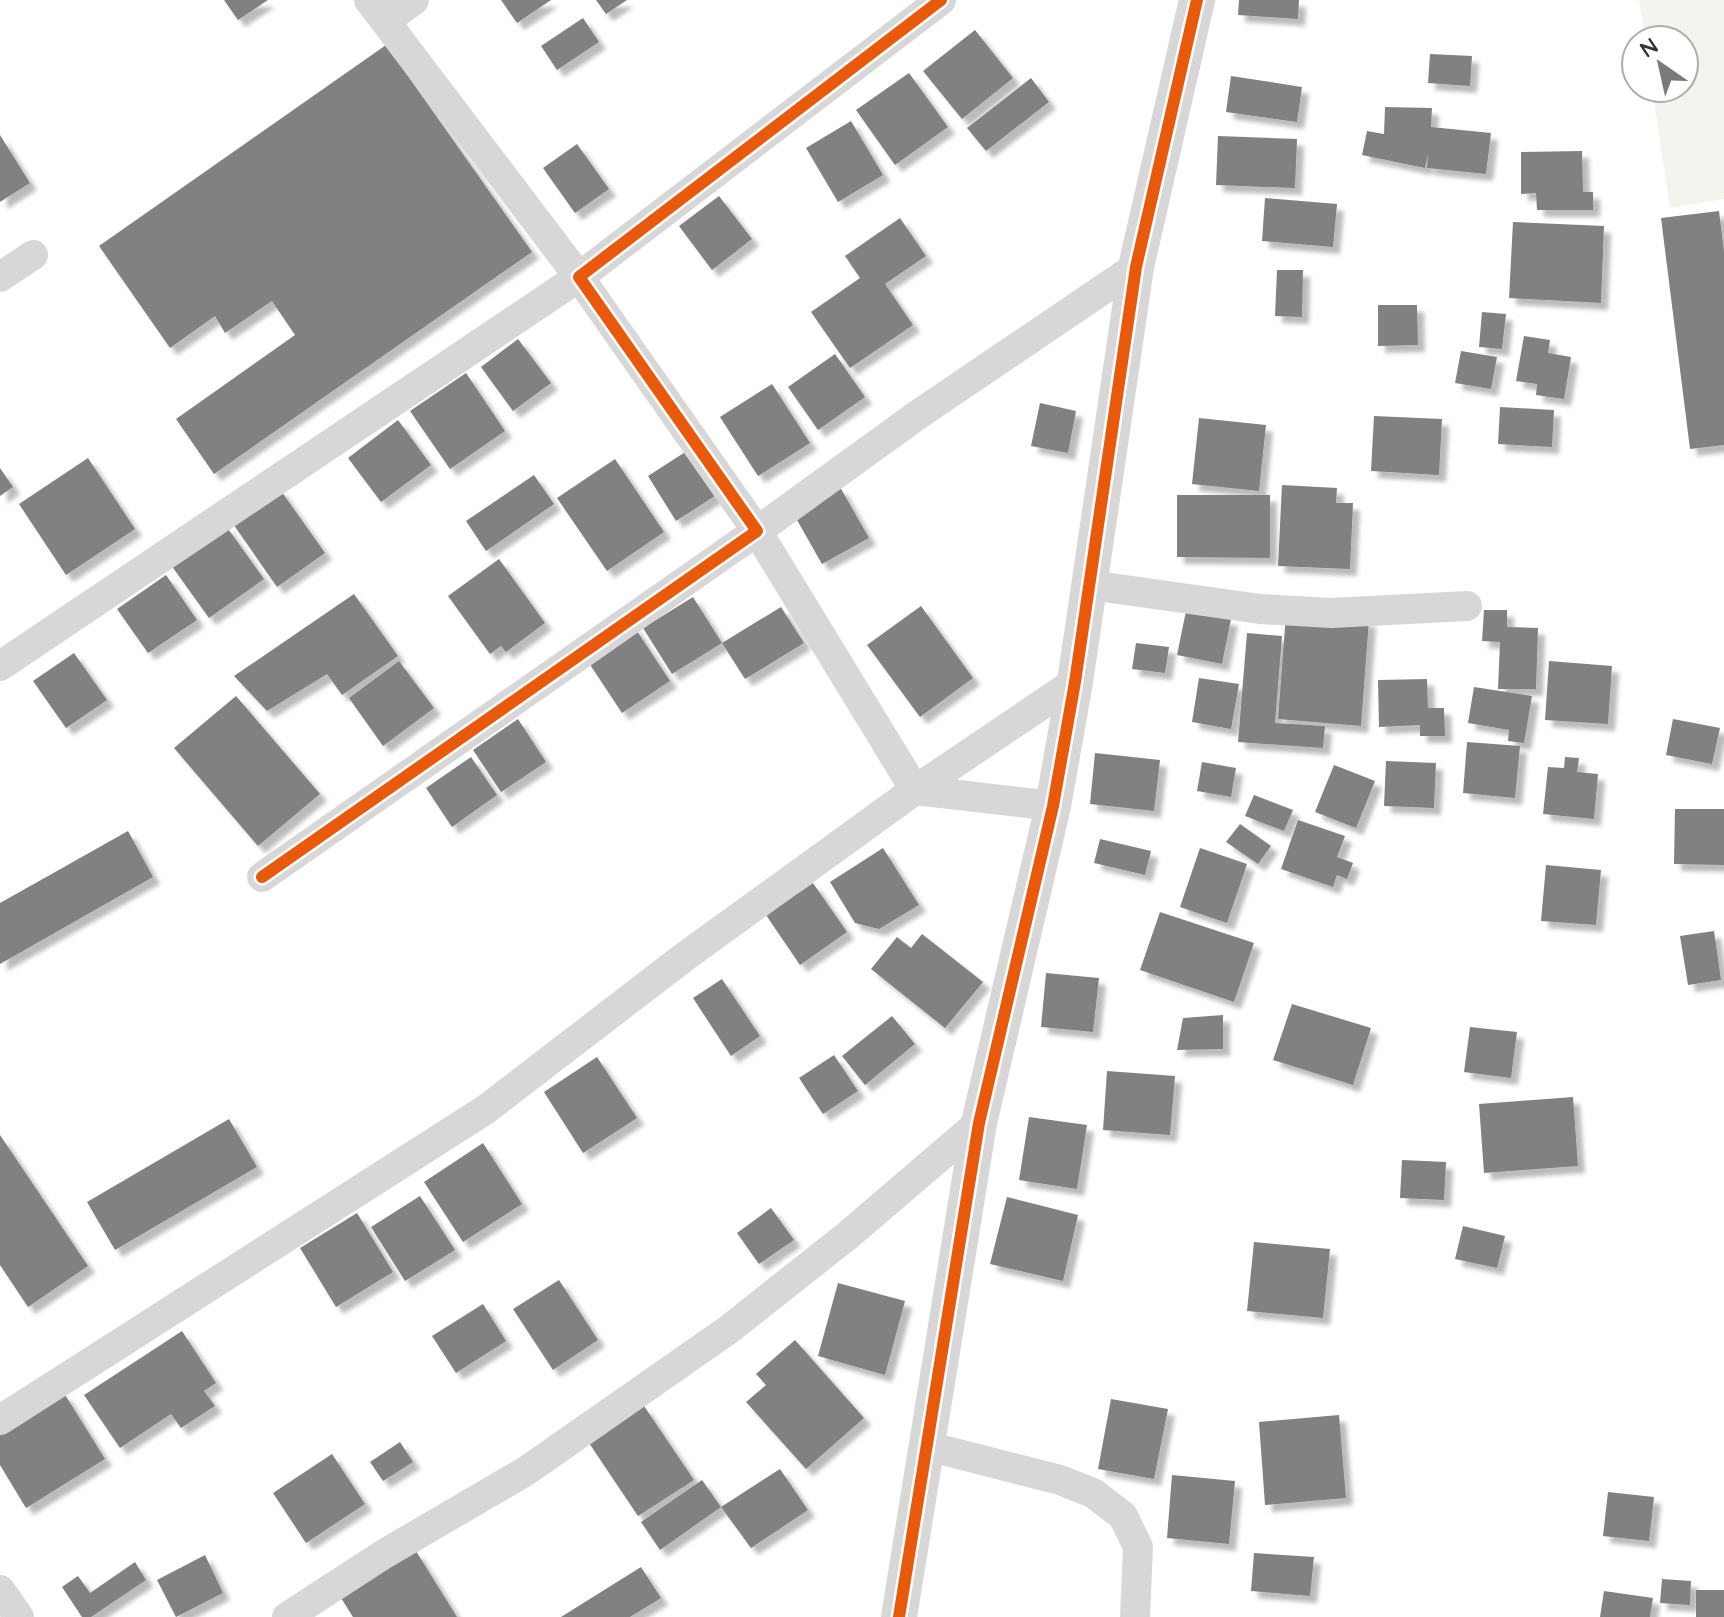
<svg xmlns="http://www.w3.org/2000/svg" width="1724" height="1617" viewBox="0 0 1724 1617" font-family="Quicksand,sans-serif">
	<style>
		.green { fill: #f1f5ed }
		.building { fill: #818181; filter: url(#shadow) }
		.lines { fill: none; stroke-linecap: round; stroke-linejoin: round }
		.minor { stroke: #d7d7d7; stroke-width: 30 }
		.tertiary { stroke: #d7d7d7; stroke-width: 36 }
		.cycleway-casing { stroke: #fff; stroke-width: 17 }
		.cycleway { stroke: #e8590c; stroke-width: 12 }
	</style>
	<defs>
		<filter id="shadow"><feDropShadow dx="7" dy="7" stdDeviation="2" flood-color="#0004"/></filter>
	</defs>
	<rect width="100%" height="100%" fill="#fff"/>
	<path class="green" d="M1639,0h85v199l-54,9 -18,-120h32v-48h-39z"/>
	<path class="building" d="M224,0h44l-30,20z
		M501,0h50l-34,23z
		M596,0h31l-21,14z
		M1239,0h60l-1,19 -60,-4z
		M583,18l16,24 -42,28 -16,-24z
		M975,30l38,48 -51,41 -39,-48z
		M386,45l146,207 -318,222 -38,-55 119,-84 -23,-34 -47,32 -10,-17 -45,32 -71,-102z
		M1430,54l42,2 -2,30 -42,-3z
		M909,73l39,54 -53,38 -39,-55z
		M1231,76l71,11 -5,35 -71,-10z
		M1031,78l18,24 -63,49 -19,-23z
		M1385,107l47,1 -1,19 60,6 -5,41 -59,-6 1,-14 -3,14 -63,-13 5,-24 17,3z
		M851,121l32,54 -45,27 -32,-54z
		M0,135l30,48 -30,19z
		M1218,136l79,3 -2,49 -79,-3z
		M577,144l32,45 -34,24 -32,-45z
		M1582,151l1,41h10v18h-56l-1,-17 -15,1v-42z
		M719,196l33,43 -40,31 -33,-44z
		M1265,198l72,6 -4,43 -71,-6z
		M1719,211l5,41v193l-34,4 -29,-231z
		M900,218l26,38 -41,28 28,41 -63,43 -39,-56 49,-34 -15,-22z
		M1513,222l91,4 -3,77 -92,-5z
		M1277,270h26l-1,47 -27,-1z
		M1378,305h39l1,40 -40,1z
		M1482,312l24,2 -4,35 -23,-2z
		M1524,336l26,4 -2,13 23,4 -7,42 -28,-4 1,-11 -21,-3z
		M518,339l33,44 -38,28 -32,-44z
		M1461,351l36,6 -6,32 -36,-6z
		M835,354l30,43 -47,33 -30,-43z
		M466,373l39,58 -55,38 -40,-58z
		M772,384l38,59 -52,33 -38,-59z
		M1040,403l36,8 -8,42 -37,-7z
		M1500,407l54,3 -2,37 -54,-3z
		M1374,416l68,3 -3,56 -68,-4z
		M1199,418l67,7 -7,66 -67,-7z
		M398,420l33,45 -50,37 -33,-44z
		M690,449l28,45 -42,27 -28,-45z
		M88,458l47,71 -69,46 -47,-71z
		M615,459l49,73 -57,39 -50,-73z
		M0,468l13,19 -13,9z
		M534,475l20,29 -68,47 -20,-30z
		M1282,485l55,3 -1,15h17l-3,66 -72,-3z
		M840,487l29,51 -47,26 -29,-51z
		M279,488l46,65 -48,34 -46,-66z
		M1177,495h93v63l-93,-1z
		M226,526l38,53 -55,39 -38,-53z
		M499,559l46,64 -39,29 -5,-6 -11,8 -42,-58z
		M166,575l31,45 -49,33 -31,-44z
		M354,594l44,62 -56,39 -15,-21 -60,37 -33,-35z
		M693,597l29,46 59,-36 23,36 -59,36 -23,-36 -50,31 -29,-46z
		M921,606l52,72 -53,39 -53,-72z
		M1484,610h23v17l31,1 -2,61h-38l2,-47 -18,-1z
		M1186,611l45,8 -9,45 -45,-9z
		M1286,614l83,6 -8,106 -83,-7z
		M633,625l37,56 -48,32 -37,-56z
		M1247,633l35,3 -7,87 50,3 -2,22 -85,-6z
		M1136,643l33,4 -4,26 -33,-4z
		M74,653l33,47 -41,28 -33,-47z
		M399,661l35,47 -51,38 -34,-48z
		M1549,661l63,5 -4,58 -63,-4z
		M1199,678l40,6 -8,45 -39,-7z
		M1427,679l1,29h16l1,28h-25v-11l-41,2 -1,-47z
		M1474,687l58,9 -8,47 -16,-2 1,-11 -41,-7z
		M236,696l84,98 -62,52 -84,-98z
		M518,719l28,43 -45,30 -28,-42z
		M1673,719l47,9 -8,36 -46,-9z
		M1467,742l53,4 -5,52 -52,-5z
		M1095,753l65,7 -6,51 -64,-7z
		M471,757l26,38 -45,32 -26,-39z
		M1565,757l14,1 -2,14 21,2 -4,45 -51,-5 5,-47 16,1z
		M1386,761l50,2 -2,45 -50,-2z
		M1202,762l34,6 -5,29 -34,-6z
		M1334,765l41,16 -19,47 -41,-16z
		M1254,795l39,15 -9,21 -39,-15z
		M1675,809h49v56l-50,-1z
		M1298,820l47,16 -8,21 16,6 -6,16 -10,-4 -4,12 -52,-18z
		M1240,824l31,22 -13,18 -32,-22z
		M128,831l25,46 -153,87v-61z
		M1100,839l51,12 -6,24 -51,-12z
		M883,848l36,57 -40,24 -24,-6 -25,-41z
		M1200,848l47,16 -20,59 -47,-16z
		M1546,865l55,5 -5,55 -55,-4z
		M813,883l34,49 -47,33 -34,-50z
		M1160,912l94,31 -20,59 -94,-32z
		M1714,931l7,49 -33,5 -8,-49z
		M922,934l61,48 -38,46 -74,-59 26,-32 14,11z
		M1046,973l53,5 -6,54 -52,-5z
		M722,979l38,57 -29,20 -38,-58z
		M1292,1004l79,24 -18,57 -80,-25z
		M1223,1015v34l-46,1 6,-32z
		M892,1016l23,28 -50,41 -23,-29z
		M1470,1027l47,5 -6,46 -47,-6z
		M834,1055l24,36 -35,23 -24,-36z
		M597,1057l40,61 -54,35 -39,-61z
		M1107,1071l68,5 -5,59 -67,-5z
		M1573,1097l5,69 -94,7 -5,-69z
		M1029,1117l58,8 -10,64 -58,-9z
		M229,1119l28,48 -142,83 -28,-48z
		M0,1135l88,131 -60,41 -28,-42z
		M483,1143l39,61 -59,38 -39,-60z
		M1402,1160l44,2 -2,38 -44,-2z
		M420,1196l35,54 -50,31 -34,-54z
		M1007,1197l71,18 -15,66 -73,-17z
		M771,1208l23,32 -35,24 -22,-31z
		M357,1213l36,59 -57,35 -36,-59z
		M1463,1226l42,10 -8,32 -42,-9z
		M1254,1242l76,7 -7,69 -76,-7z
		M559,1280l39,60 -45,30 -40,-61z
		M838,1283l67,18 -20,74 -67,-19z
		M483,1304l23,37 -50,32 -24,-37z
		M182,1331l34,52 -12,8 11,15 -34,22 -10,-14 -51,34 -36,-53z
		M795,1340l69,78 -58,51 -60,-67 20,-17 -10,-11z
		M64,1393l41,66 -79,49 -26,-43v-32z
		M1111,1399l57,10 -14,70 -56,-10z
		M644,1406l50,74 -56,36 -49,-73z
		M1339,1415l7,83 -81,7 -6,-83z
		M400,1442l13,20 -30,19 -13,-19z
		M332,1454l33,50 -59,39 -33,-50z
		M780,1469l28,41 -57,38 -30,-41 -61,43 -19,-28 61,-42 19,27z
		M1172,1475l63,6 -6,63 -62,-6z
		M1608,1492l46,5 -5,44 -46,-5z
		M416,1551l41,66h-104l-12,-19z
		M1254,1553l60,4 -4,39 -59,-5z
		M205,1555l18,38 -47,24 -19,-37z
		M135,1562l11,18 -55,37h-9l-20,-30 16,-11 12,17z
		M641,1567l20,31 -31,19h-69z
		M1662,1579l29,2 -1,24 -30,-2z
		M1696,1590h28v27h-28z
		M1604,1591l49,7 -3,19h-50z"/>
	<g class="lines">
		<path class="minor" d="M386,21l28,-21
			M0,277l33,-22
			M1090,585l170,24 71,4 136,-7
			M0,666l579,-389 -210,-277
			M1053,806l-138,-16 -158,-259 162,-117 217,-147
			M262,877l495,-346 -178,-254 362,-277
			M0,1420l485,-310 198,-152 232,-168 160,-108
			M927,1446l133,34 33,13 30,23 15,31 -3,70
			M0,1590l19,27
			M287,1617l97,-63 142,-83 202,-141 119,-94 132,-113"/>
		<path class="tertiary" d="M899,1617l80,-494 74,-317 22,-124 61,-415 61,-267"/>
		<defs>
			<path id="cycleway" d="M262,877l495,-346 -178,-254 362,-277
				M899,1617l80,-494 74,-317 22,-124 61,-415 61,-267"/>
		</defs>
		<use href="#cycleway" class="cycleway-casing"/>
		<use href="#cycleway" class="cycleway"/>
	</g>
	<g transform="translate(1660 64) rotate(326)"><circle r="38" fill="#ffffff" stroke="#adadad" stroke-width="2"/>
	<path d="M0-6L14 30L0 20L-14 30Z" fill="#7a7a7a"/>
	<text y="-12" font-size="22" font-weight="bold" text-anchor="middle" fill="#333333">N</text>
	</g>
</svg>
